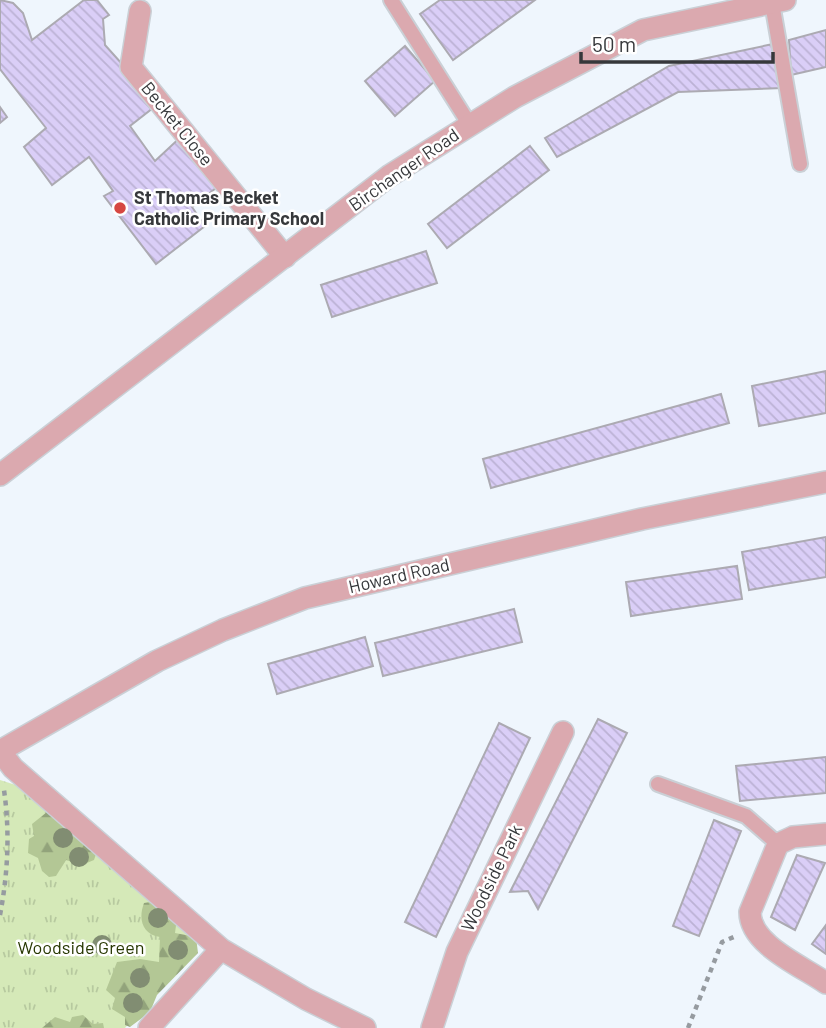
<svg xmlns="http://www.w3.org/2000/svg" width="826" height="1028" viewBox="0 0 826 1028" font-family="Barlow,sans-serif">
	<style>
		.grass { fill: url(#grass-tufts) }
		.forest { fill: url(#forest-firs) }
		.building { fill: url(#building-back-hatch); stroke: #acaab2; stroke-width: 2 }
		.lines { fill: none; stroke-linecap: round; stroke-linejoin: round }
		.service-casing { stroke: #cad0d6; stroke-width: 18 }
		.minor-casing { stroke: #cad0d6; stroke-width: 24 }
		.tertiary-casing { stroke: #cad0d6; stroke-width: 24 }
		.path { stroke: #969ba0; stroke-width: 4.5; stroke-dasharray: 5 5; stroke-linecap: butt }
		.service { stroke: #dba9af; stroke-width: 14 }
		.minor { stroke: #dba9af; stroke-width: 21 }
		.tertiary { stroke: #dba9af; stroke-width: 21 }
		.tree { fill: #818d72 }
		.poi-dot { fill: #d64742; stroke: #fff; stroke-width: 2.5 }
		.labels { text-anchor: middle; stroke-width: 5; stroke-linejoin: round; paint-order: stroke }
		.street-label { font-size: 18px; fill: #36383b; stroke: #fff }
		.poi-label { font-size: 18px; font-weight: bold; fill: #36383b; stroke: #fff; text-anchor: start }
		.park-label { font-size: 18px; fill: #273700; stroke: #fff }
	</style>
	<defs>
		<pattern id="grass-tufts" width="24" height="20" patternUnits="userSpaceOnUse" patternTransform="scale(1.75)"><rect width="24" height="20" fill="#d5e9b8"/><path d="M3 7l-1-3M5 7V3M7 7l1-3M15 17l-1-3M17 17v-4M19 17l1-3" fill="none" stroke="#b7c99f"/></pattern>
		<pattern id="forest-firs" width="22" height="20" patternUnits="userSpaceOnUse" patternTransform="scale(1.75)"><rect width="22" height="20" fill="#b3c795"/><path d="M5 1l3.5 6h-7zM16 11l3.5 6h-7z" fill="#92a37b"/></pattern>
		<pattern id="building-back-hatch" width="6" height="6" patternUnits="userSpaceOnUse" patternTransform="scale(1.75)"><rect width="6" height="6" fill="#dacef7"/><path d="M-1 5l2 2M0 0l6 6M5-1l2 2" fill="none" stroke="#bcb2d5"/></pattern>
	</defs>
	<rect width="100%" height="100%" fill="#eff6fd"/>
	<path class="grass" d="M0,780l25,8 164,146 -1,22 -63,72h-125z"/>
	<path class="forest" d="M52,808l46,40 -4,12 -12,5 -16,-5 -10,16 -7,1 -7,-6 -4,-13 -10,-5 1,-14 5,-3 -2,-12z
		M157,901l20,17 -2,15 21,4 2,16 -41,42 -7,17 -20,15 -5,-2v-8l-13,-8 3,-11 -9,-8 11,-28 23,-3 19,3 1,-25c-18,-3 -22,-18 -16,-34z
		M83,1015l10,9 10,-1 1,5h-62l13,-11 15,5 2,-5z"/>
	<path class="building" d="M0,0l13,3 10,10 9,27 52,-40h13l12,15 -6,4 2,26 53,59 -28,22 25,35 30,-28 36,51 -29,23 13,19 -49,38 -52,-68 9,-5 -24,-34 -37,28 -28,-38 22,-19 -46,-59z
		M440,0h95l-82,60 -33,-46z
		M826,30v37l-35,8 -2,-35z
		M773,44l9,44 -104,4 -121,65 -12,-19 124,-72z
		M405,46l30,35 -40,35 -30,-35z
		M0,107l7,10 -7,6z
		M530,146l19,24 -102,78 -19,-24z
		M426,251l11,32 -105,34 -11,-32z
		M826,371v42l-67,13 -7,-40z
		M721,394l8,29 -238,65 -8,-29z
		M826,537v40l-77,13 -7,-38z
		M737,566l5,33 -111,17 -5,-34z
		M514,609l8,33 -139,34 -8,-33z
		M365,637l8,29 -96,28 -9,-30z
		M598,719l29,14 -89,176 -10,-18 -18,1z
		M499,723l31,15 -94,199 -31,-15z
		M826,757v36l-86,8 -4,-35z
		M714,820l27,11 -42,105 -26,-10z
		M797,855l28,8 -30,67 -24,-13z
		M826,925v29l-14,-10z"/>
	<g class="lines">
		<defs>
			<path id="service" d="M391,0l79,125
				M772,3l28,161
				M658,784l88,32 32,28"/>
			<path id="minor" d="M140,11l-9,56 154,190
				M0,751l157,-90 66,-31 82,-32 337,-79 184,-37
				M0,751l13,17 208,181 85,50 59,29
				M826,834l-33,3 -15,7 -28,68c0,33 52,54 76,71
				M149,1028l72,-79
				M432,1028l25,-76 106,-220"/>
			<path id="tertiary" d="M0,475l389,-299 126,-79 128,-67 142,-30"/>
		</defs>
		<use href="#service" class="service-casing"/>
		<use href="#minor" class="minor-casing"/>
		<use href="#tertiary" class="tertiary-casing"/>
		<path class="path" d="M0,915c8,-42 10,-83 4,-125
			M688,1028l34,-86 14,-6"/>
		<use href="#service" class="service"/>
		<use href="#minor" class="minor"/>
		<use href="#tertiary" class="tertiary"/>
	</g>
	<g class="tree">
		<circle cx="63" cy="838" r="10"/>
		<circle cx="79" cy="857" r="10"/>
		<circle cx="158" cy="918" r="10"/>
		<circle cx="102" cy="945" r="10"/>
		<circle cx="178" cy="950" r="10"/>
		<circle cx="140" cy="978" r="10"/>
		<circle cx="133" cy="1003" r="10"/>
	</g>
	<circle class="poi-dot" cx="120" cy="208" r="7"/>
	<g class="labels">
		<g class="street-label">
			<text transform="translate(177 124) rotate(51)" y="6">Becket Close</text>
			<text transform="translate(404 170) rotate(-35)" y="6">Birchanger Road</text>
			<text transform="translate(399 576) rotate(-13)" y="6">Howard Road</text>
			<text transform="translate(492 878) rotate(-64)" y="6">Woodside Park</text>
		</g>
		<g class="poi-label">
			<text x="134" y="204">St Thomas Becket<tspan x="134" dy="21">Catholic Primary School</tspan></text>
		</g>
		<g class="park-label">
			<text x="81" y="954">Woodside Green</text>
		</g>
	</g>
	<path d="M581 52v10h192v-10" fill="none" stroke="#36383b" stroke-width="3.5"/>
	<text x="592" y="52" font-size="21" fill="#36383b" stroke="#ffffff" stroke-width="5" paint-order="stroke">50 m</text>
</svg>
